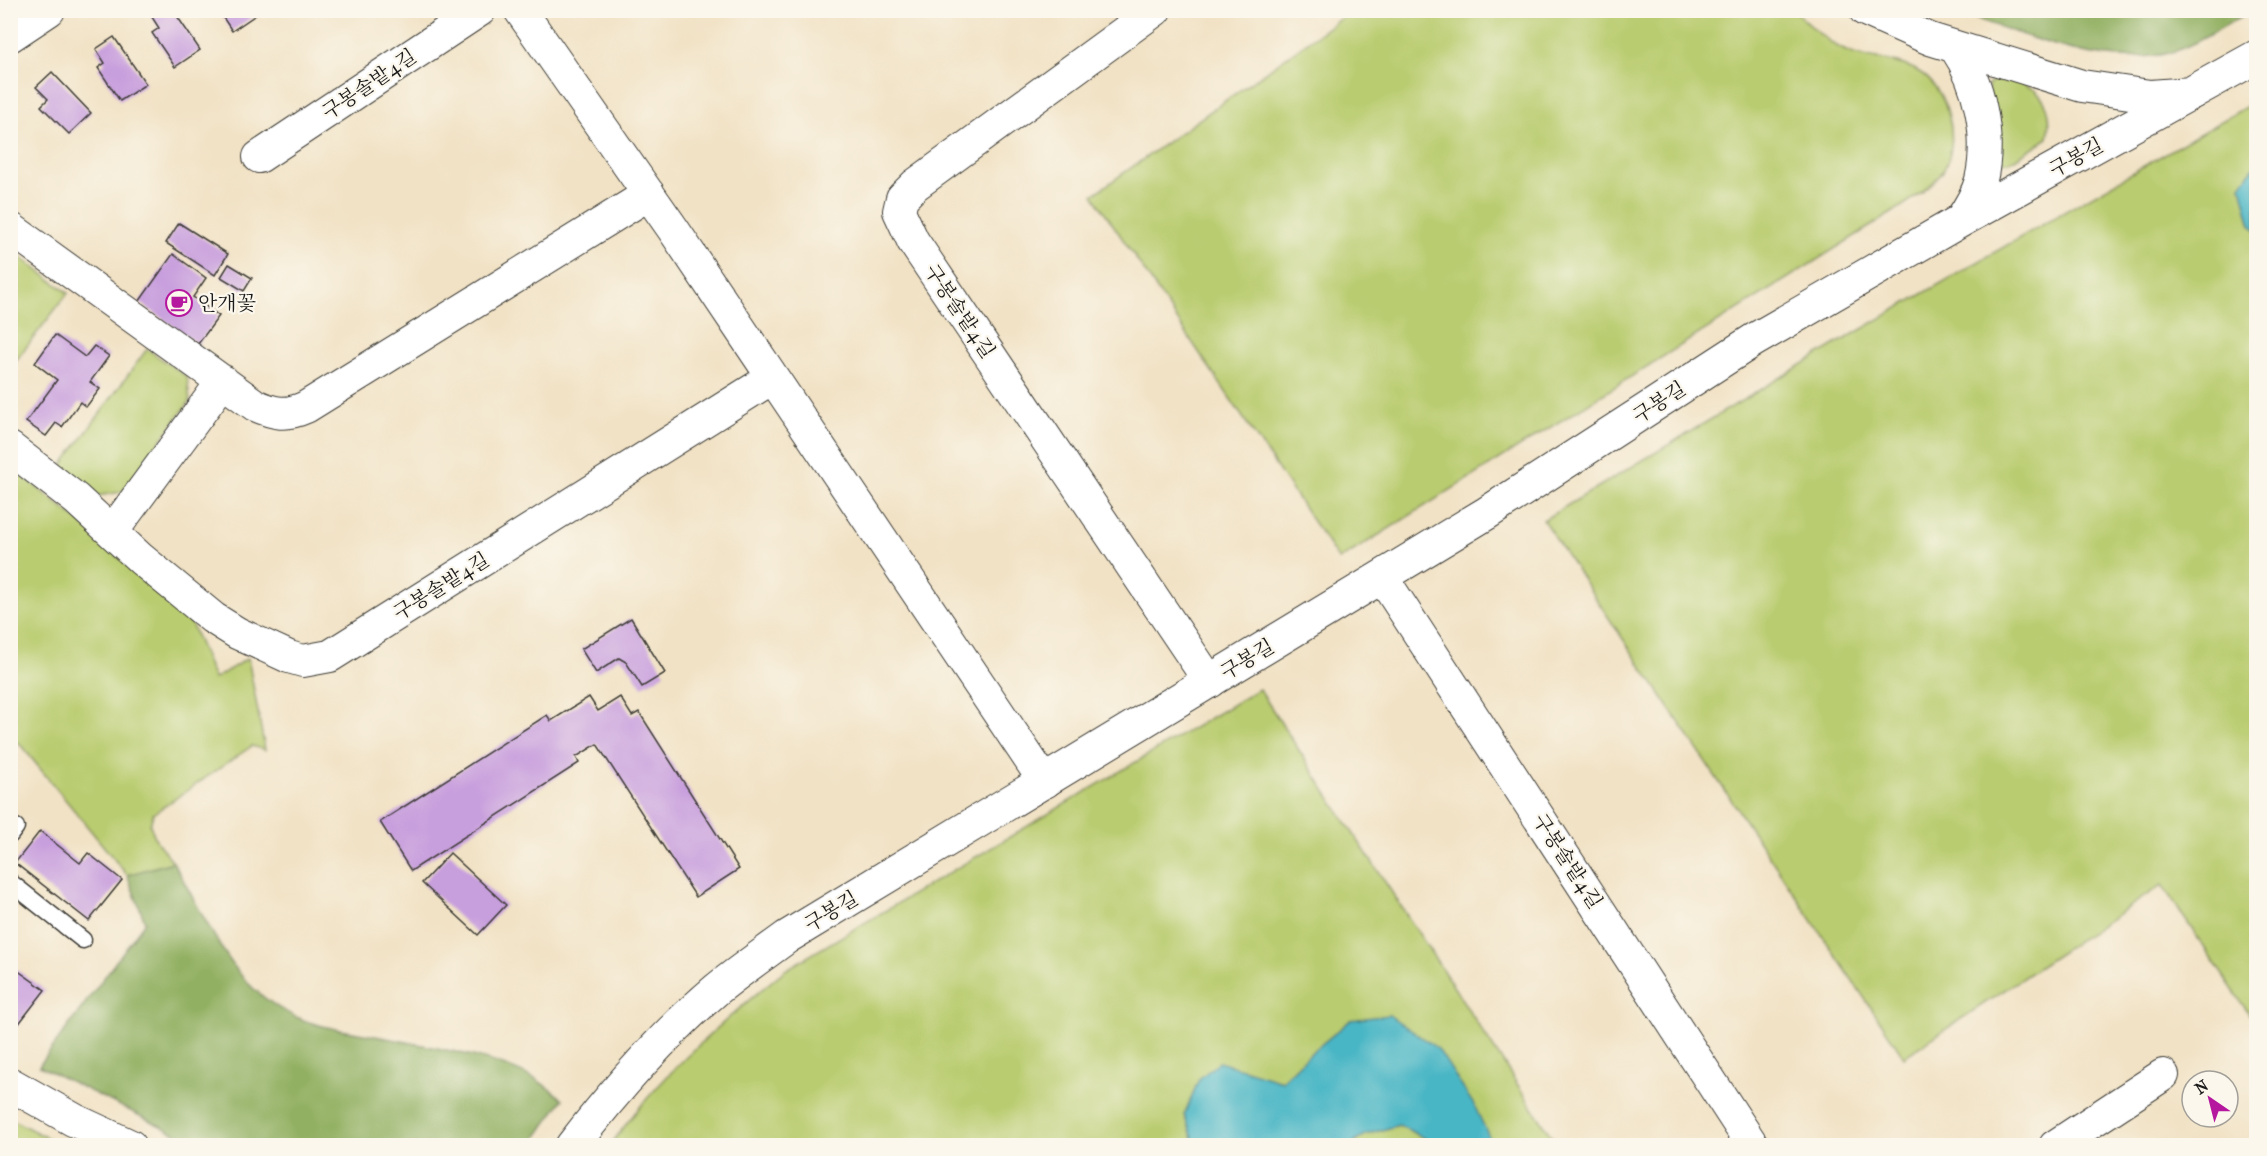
<svg xmlns="http://www.w3.org/2000/svg" width="2267" height="1156" viewBox="0 0 2267 1156" font-family="'IM FELL French Canon','Noto Serif KR',serif">
	<style>
		.green { fill: #b9cc6f; stroke: #6a7446; stroke-width: 1.5 }
		.forest { fill: #92b062; stroke: #57663f; stroke-width: 1.5 }
		.water { fill: #49b6c5; stroke: #326970; stroke-width: 1.5 }
		.building { fill: #c89fdd }
		.lines { fill: none; stroke-linecap: round; stroke-linejoin: round }
		.service-casing { stroke: #3c3a35; stroke-width: 19 }
		.minor-casing { stroke: #3c3a35; stroke-width: 34 }
		.tertiary-casing { stroke: #3c3a35; stroke-width: 35 }
		.service { stroke: #fff; stroke-width: 16 }
		.minor { stroke: #fff; stroke-width: 32 }
		.tertiary { stroke: #fff; stroke-width: 33 }
		.labels { text-anchor: middle; stroke-width: 4.5; stroke-linejoin: round; paint-order: stroke }
		.street-label { font-size: 20px; fill: #1c1c1c; stroke: #fbf7ec }
		.poi-label { font-size: 20px; fill: #1c1c1c; stroke: #fbf7ec; text-anchor: start }
	</style>
	<rect width="100%" height="100%" fill="#fbf7ec"/>
	<filter id="ink" filterUnits="userSpaceOnUse"><feTurbulence type="fractalNoise" baseFrequency=".0167" numOctaves="2"/><feDisplacementMap in="SourceGraphic" scale="12" xChannelSelector="R" yChannelSelector="G"/><feConvolveMatrix kernelMatrix="1 2 1 2 8 2 1 2 1" color-interpolation-filters="sRGB"/></filter>
	<filter id="wash" filterUnits="userSpaceOnUse"><feTurbulence type="fractalNoise" baseFrequency=".008" numOctaves="4" result="noise"/><feDisplacementMap in="SourceGraphic" scale="24" xChannelSelector="R" yChannelSelector="G"/><feGaussianBlur stdDeviation="1.35" result="paint"/><feColorMatrix in="noise" values="0 0 0 0 0 0 0 0 0 0 0 0 0 0 0 0 0 1.4 0 .05"/><feComposite in="paint" operator="in"/></filter>
	<g filter="url(#wash)">
		<rect width="100%" height="100%" fill="#f1e2c5"/>
		<path class="green" d="M1351,11h444c17,16 36,36 59,43 19,6 44,6 62,16 32,17 46,70 27,101 -11,16 -29,27 -45,38l-559,351 -246,-365z
			M1996,80c38,0 60,20 52,58l-38,24h-12l-10,-77z
			M2256,101v63l-15,22 10,39 5,5v794l-94,-139 -258,172 -361,-537 300,-180z
			M11,250l57,43 -57,74h-1z
			M147,349l40,28 3,24 -68,91 -25,4 -37,-28z
			M10,466l65,52 116,105 23,56 34,-21 17,92 -13,-4 -99,68 -3,11 7,17 16,20 -46,13 -108,-132 -8,-3z
			M1259,689l298,456h-64v-3l-142,-122 -40,33 -29,28 -63,-18 -35,52 12,30 -586,1c48,-69 111,-123 175,-176z
			M11,1119l50,26h-50z
			M1399,1125l39,20 -87,1 14,-11z"/>
		<path class="forest" d="M1954,11l297,-1v1c-28,15 -59,38 -91,44 -69,12 -142,-23 -206,-44z
			M173,862c22,37 50,99 81,127 46,42 86,39 143,51 44,9 92,16 132,36 12,5 23,15 34,23l-32,46h-332l-160,-79 106,-144 -18,-47z"/>
		<path class="water" d="M2256,164v66l-5,-5 -10,-39z
			M1389,1015l49,34 36,56 19,40h-55l-39,-20 -34,10 -14,10h-155l-12,-30 15,-36 20,-17 63,19 29,-28 40,-33z"/>
		<g id="blocks">
			<path class="building" d="M156,10h17l27,40 -25,17 -23,-34 7,-5 -9,-14z
				M218,10h37l2,4 -25,17z
				M114,37l32,47 -26,17 -22,-33 7,-5 -9,-14z
				M52,72l39,41 -22,21 -28,-28 7,-7 -12,-12z
				M179,223l49,31 -13,21 -49,-32z
				M173,254l33,24 -13,19 26,19 -21,28 -59,-42z
				M229,264l23,14 -8,13 -23,-14z
				M55,335l30,22 9,-11 15,10 -19,26 10,7 -14,18 -6,-5 -18,25 -6,-4 -10,13 -20,-14 31,-42 -22,-17z
				M631,618l34,55 -23,14 -16,-25 -7,-4 -23,15 -15,-24z
				M589,697l9,14 22,-14 12,19 7,-4 100,157 -43,28 -99,-153 -21,13 3,6 -168,108 -31,-49 167,-107 4,6z
				M40,831l40,32 8,-10 34,27 -33,41 -74,-58z
				M450,853l56,52 -28,30 -56,-52z
				M10,965l35,25 -35,45z"/>
		</g>
	</g>
	<g filter="url(#ink)">
		<use href="#blocks" fill-opacity="0" stroke="#3c3a35" stroke-width="1.5"/>
		<g class="lines">
			<defs>
				<path id="service" d="M10,835l6,-8
					M10,882l73,58"/>
				<path id="minor" d="M520,10l153,219 372,553
					M1155,10l-240,175 -13,13 -3,13 14,30 297,441
					M1865,10l65,29 152,47 68,10 42,-3
					M10,36l39,-26
					M1955,47c25,36 36,89 26,133 -4,15 -12,28 -21,41
					M259,157l221,-147
					M10,228l245,177c20,9 31,11 51,2l343,-213
					M10,448l66,51 65,60 72,59 24,15 52,24 14,4 27,-5 442,-278
					M112,532l111,-151
					M1382,577l371,569
					M2055,1146l108,-71"/>
				<path id="tertiary" d="M10,1084l64,36 56,26
					M572,1146c44,-57 90,-110 144,-156 23,-19 48,-36 71,-53l700,-424 267,-173 206,-119 296,-164"/>
			</defs>
			<use href="#service" class="service-casing"/>
			<use href="#minor" class="minor-casing"/>
			<use href="#tertiary" class="tertiary-casing"/>
			<use href="#service" class="service"/>
			<use href="#minor" class="minor"/>
			<use href="#tertiary" class="tertiary"/>
		</g>
	</g>
	<defs>
		<symbol id="cafe-ring" viewBox="-11 -11 22 22"><circle r="9.5" fill="#fbf7ec" stroke="#b5179e" stroke-width="1.5"/><path d="M-5.5-4.5H6V0H3Q3 3.5 0 3.5H-2.5Q-5.5 3.5-5.5 0ZM3-3.2v2h1.7v-2ZM-6 4.5H4V6H-6Z" fill="#b5179e"/></symbol>
	</defs>
	<g fill-rule="evenodd">
		<use href="#cafe-ring" x="164" y="288" width="30" height="30"/>
	</g>
	<g class="labels">
		<g class="street-label">
			<text transform="translate(369 84) rotate(-34)" y="7">구봉솔밭4길</text>
			<text transform="translate(2076 157) rotate(-29)" y="7">구봉길</text>
			<text transform="translate(960 311) rotate(56)" y="7">구봉솔밭4길</text>
			<text transform="translate(1659 402) rotate(-33)" y="7">구봉길</text>
			<text transform="translate(441 586) rotate(-32)" y="7">구봉솔밭4길</text>
			<text transform="translate(1247 659) rotate(-31)" y="7">구봉길</text>
			<text transform="translate(1568 861) rotate(57)" y="7">구봉솔밭4길</text>
			<text transform="translate(831 911) rotate(-31)" y="7">구봉길</text>
		</g>
		<g class="poi-label">
			<text x="198" y="310">안개꽃</text>
		</g>
	</g>
	<rect width="2267" height="1156" fill="none" stroke="#fbf7ec" stroke-width="36"/>
	<g transform="translate(2210 1099) rotate(325)"><circle r="28" fill="#fbf7ec" stroke="#a29f99" stroke-width="1.5"/>
	<path d="M0-4.5L10 22L0 15L-10 22Z" fill="#b5179e"/>
	<text y="-9" font-size="16" font-weight="bold" text-anchor="middle" fill="#1c1c1c">N</text>
	</g>
</svg>
